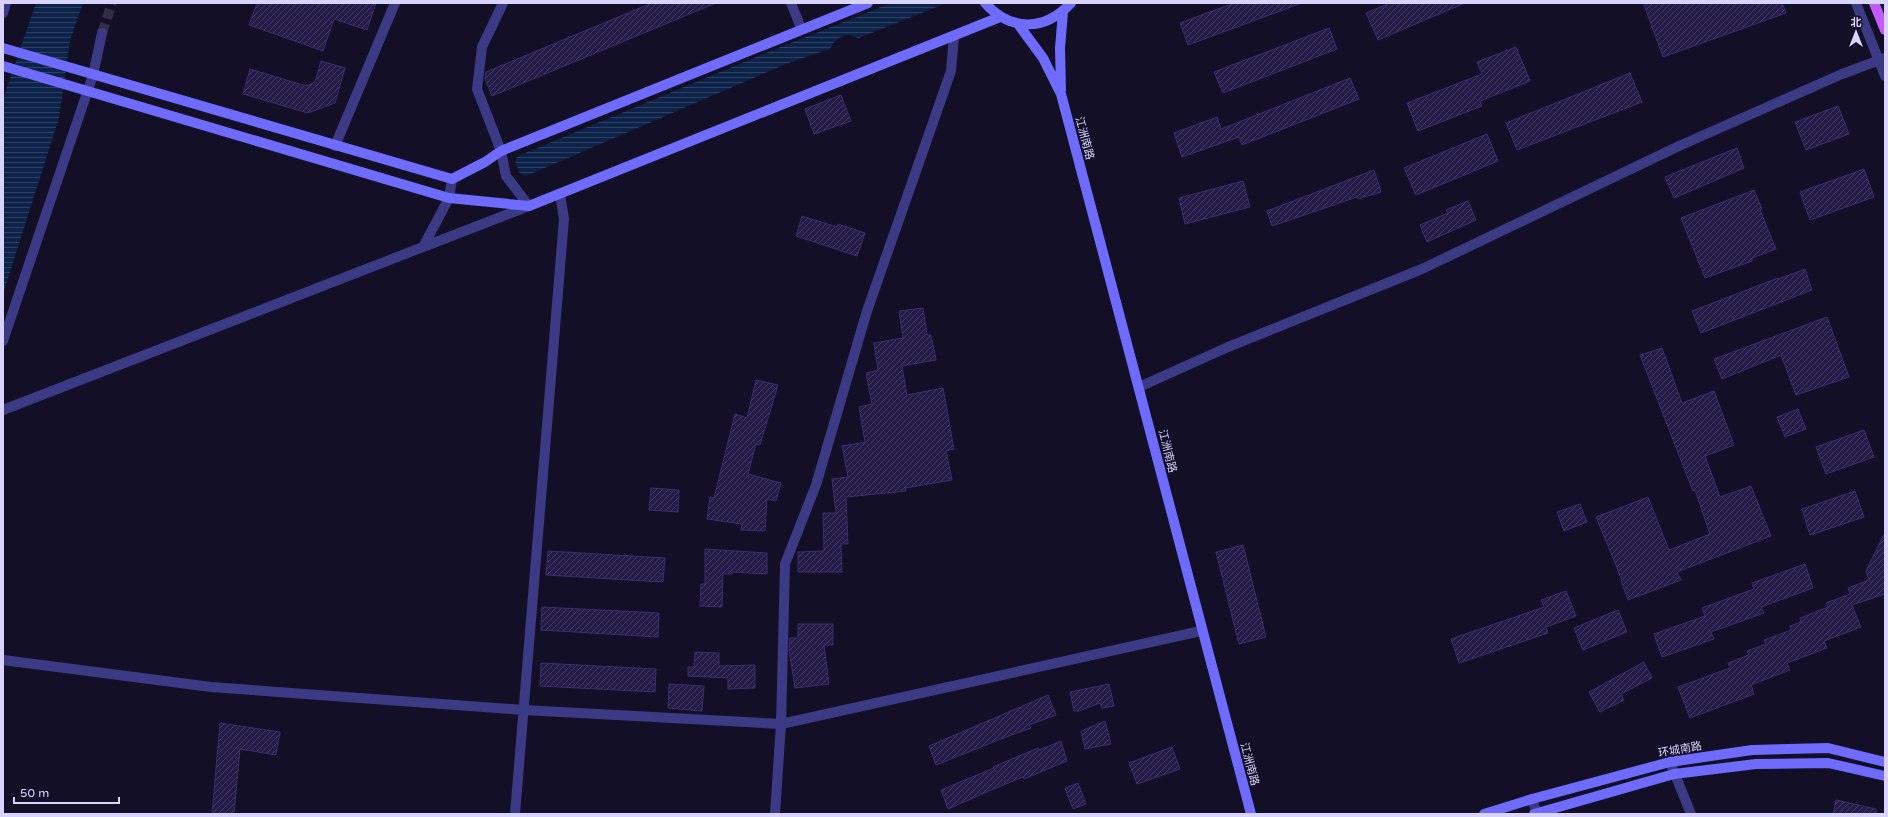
<svg xmlns="http://www.w3.org/2000/svg" width="1888" height="817" viewBox="0 0 1888 817" font-family="'Varela Round','Noto Sans SC',sans-serif">
	<style>
		.water { fill: url(#water-rules) }
		.building { fill: url(#building-hatch); stroke: #3b2d73 }
		.lines { fill: none; stroke-linecap: round; stroke-linejoin: round }
		.tertiary-tunnel { stroke: #312d47; stroke-width: 10; stroke-dasharray: 10 5; stroke-linecap: butt }
		.minor { stroke: #3d3a85; stroke-width: 10 }
		.tertiary { stroke: #3d3a85; stroke-width: 10 }
		.secondary { stroke: #6f6bff; stroke-width: 10 }
		.primary { stroke: #c25bff; stroke-width: 10 }
		.labels { text-anchor: middle; stroke-width: 3; stroke-linejoin: round; paint-order: stroke }
		.street-label { font-size: 11px; fill: #d9d4ff; stroke: #130f26 }
	</style>
	<defs>
		<pattern id="water-rules" width="6" height="5" patternUnits="userSpaceOnUse"><rect width="6" height="5" fill="#0c2248"/><path d="M0 2.5h6" fill="none" stroke="#2f4163"/></pattern>
		<pattern id="building-hatch" width="6" height="6" patternUnits="userSpaceOnUse"><rect width="6" height="6" fill="#241b47"/><path d="M-1 1l2-2M0 6l6-6M5 7l2-2" fill="none" stroke="#433b63"/></pattern>
	</defs>
	<rect width="100%" height="100%" fill="#130f26"/>
	<path class="water" d="M36,3h47l-13,37 -11,78 -56,176v-195z
		M891,3h56l-88,35 -10,-3 -8,2 -7,5 -4,7 -44,15 -260,112 -6,-2 -5,-13 3,-5 243,-101z"/>
	<path class="building" d="M257,3h119l-9,27 -33,-11 -11,32 -74,-26z
		M652,3h64l-224,93 -7,-17 1,-7z
		M1234,3h65v1l-111,41 -8,-22z
		M1390,3h75l-87,37 -12,-27z
		M1651,3h131l4,10 -123,44 -19,-52z
		M1329,28l8,21 -114,44 -9,-21z
		M1516,47l14,34 -50,20 2,5 -64,25 -11,-28 75,-29 -5,-12z
		M321,61l24,7 -10,35 -27,10 -65,-19 7,-25 56,17 9,-4z
		M1630,73l12,29 -125,48 -11,-27z
		M1350,78l9,21 -117,46 -3,-8 -57,20 -8,-24 43,-16 4,12z
		M841,95l10,26 -37,13 -9,-25z
		M1838,106l11,28 -43,16 -11,-28z
		M1487,134l11,27 -82,34 -12,-27z
		M1737,148l7,20 -70,30 -9,-21z
		M1864,169l10,28 -64,23 -10,-28z
		M1374,170l7,22 -23,7 -1,-2 -85,29 -5,-15z
		M1243,181l7,26 -65,17 -6,-26z
		M1754,190l8,19 -2,1 16,39 -24,9v3l-47,17 -24,-60z
		M1468,201l8,19 -49,22 -7,-17 28,-12 -2,-3z
		M802,216l35,11 1,-3 27,9 -8,23 -61,-20z
		M1805,269l7,21 -111,43 -9,-22 86,-33v1z
		M923,308l4,27h4l5,25 -34,6 5,29 36,-7 11,61 -8,2 6,29 -47,8 1,3 -60,6 2,47h-7l1,28h-44v-20l26,-1 -1,-38h13l-4,-34 16,-2 -6,-31 23,-4 -6,-35 13,-3 -6,-31 12,-3 -4,-27 29,-5 -4,-27z
		M1827,317l22,60 -53,18 -15,-40 -59,24 -8,-20z
		M1662,348l20,55 32,-12 20,54 -29,11 15,41 31,-11 20,50 -94,36 4,8 -53,20 -7,-19 1,-1 -26,-63 52,-20 21,53 41,-16 -15,-44 -2,1 -53,-136z
		M756,380l22,5 -18,60 -4,-1 -8,30 33,9 -5,18 -9,-2 -2,32 -24,-1 1,-6 -35,-5 3,-22 4,1 21,-84 12,4z
		M1798,409l8,20 -21,8 -8,-20z
		M1864,430l10,27 -48,17 -10,-27z
		M651,488l28,2 -1,22 -29,-2z
		M1855,491l9,26 -54,18 -8,-26z
		M1580,504l7,18 -23,9 -7,-19z
		M1885,532v62l-33,11 9,22 -37,14 3,7 -40,15 3,7 -39,15 3,9 -64,24 -12,-31 52,-19 -2,-5 21,-8 -2,-4 19,-7 -2,-4 27,-10 -1,-4 11,-4 -1,-4 28,-11 -2,-4 24,-9 -2,-6 21,-8 -3,-9z
		M1243,545l23,92 -27,7 -23,-92z
		M705,549l62,4v21l-35,-2v2h-9l-1,33 -22,-1 1,-22h4z
		M548,551l117,7 -2,24 -117,-7z
		M1805,564l8,24 -52,19 3,6 -53,19 3,7 -52,18 -8,-23 51,-18 -3,-8 52,-19 -2,-6z
		M1566,591l10,25 -30,11 2,6 -89,30 -8,-24 93,-32 -3,-7z
		M542,607l117,6 -1,24 -117,-7z
		M1618,610l9,22 -44,18 -9,-22z
		M798,624h35v21h-9l5,39 -34,4 -6,-38 1,-12h8z
		M695,652l24,1v13l36,-1v23l-27,1v-11l-40,-2v-9h6z
		M1644,662l8,16 -31,16 3,6 -24,12 -11,-20z
		M541,663l115,6 -1,23 -115,-6z
		M669,684l35,2 -2,25 -34,-3z
		M1109,684l5,22 -12,2 -2,-5 -21,8h-5l-4,-19z
		M1048,695l8,20 -27,10 2,3 -25,9 -70,28 -7,-19z
		M1105,721l6,23 -26,5 -4,-18z
		M220,723l60,9 -4,23 -36,-6 -6,65h-22z
		M1061,741l6,20 -43,18 -1,-2 -27,11 -48,21 -7,-19 53,-22 -1,-1 45,-19 1,2z
		M1172,747l8,22 -43,15 -8,-21z
		M1078,783l8,21 -13,5 -8,-21z
		M1836,800l40,9v5h-43z"/>
	<g class="lines">
		<path class="tertiary-tunnel" d="M102,33l10,-30"/>
		<path class="minor" d="M503,3l-21,44 -5,42 24,62 5,25 23,30
			M791,3l10,25
			M1856,3l29,73
			M3,13l3,-10
			M335,146l60,-143
			M1139,387l89,-40 194,-78 257,-123 163,-72 43,-16
			M3,660l208,27 313,23 257,14 420,-93
			M1670,762l21,52
			M1532,799l5,15
			M515,814l49,-595 -4,-25
			M775,814l6,-90 4,-160 31,-79 51,-174 84,-240 3,-35"/>
		<path class="tertiary" d="M423,247l106,-41
			M3,341l90,-266 9,-42
			M3,410l420,-163 26,-49 3,-19"/>
		<path class="secondary" d="M985,3c26,29 60,28 86,0
			M1018,24l25,34 18,36c64,240 125,481 190,720
			M3,48l449,131 33,-17 16,-11 367,-148
			M3,66l446,132 80,8 471,-189
			M1061,90l-1,-42 3,-36
			M1484,814l48,-15 138,-37 82,-12 76,-2 57,14
			M1534,814l140,-40 82,-10 72,-1 57,13"/>
		<path class="primary" d="M1874,3l11,27"/>
	</g>
	<g class="labels">
		<g class="street-label">
			<text transform="translate(1085 138) rotate(75)" y="4">江洲南路</text>
			<text transform="translate(1168 451) rotate(76)" y="4">江洲南路</text>
			<text transform="translate(1680 749) rotate(-10)" y="4">环城南路</text>
			<text transform="translate(1250 764) rotate(75)" y="4">江洲南路</text>
		</g>
	</g>
	<rect width="1888" height="817" fill="none" stroke="#d9d4ff" stroke-width="8"/>
	<g transform="translate(1856 32)" stroke="#130f26" stroke-width="3" paint-order="stroke">
	<path d="M0-3L7 15L0 10L-7 15Z" fill="#d9d4ff"/>
	<text y="-6" font-size="11" font-weight="bold" text-anchor="middle" fill="#d9d4ff">北</text>
	</g>
	<path d="M14 797v6h105v-6" fill="none" stroke="#d9d4ff" stroke-width="2"/>
	<text x="20" y="797" font-size="12" fill="#d9d4ff" stroke="#130f26" stroke-width="3" paint-order="stroke">50 m</text>
</svg>
